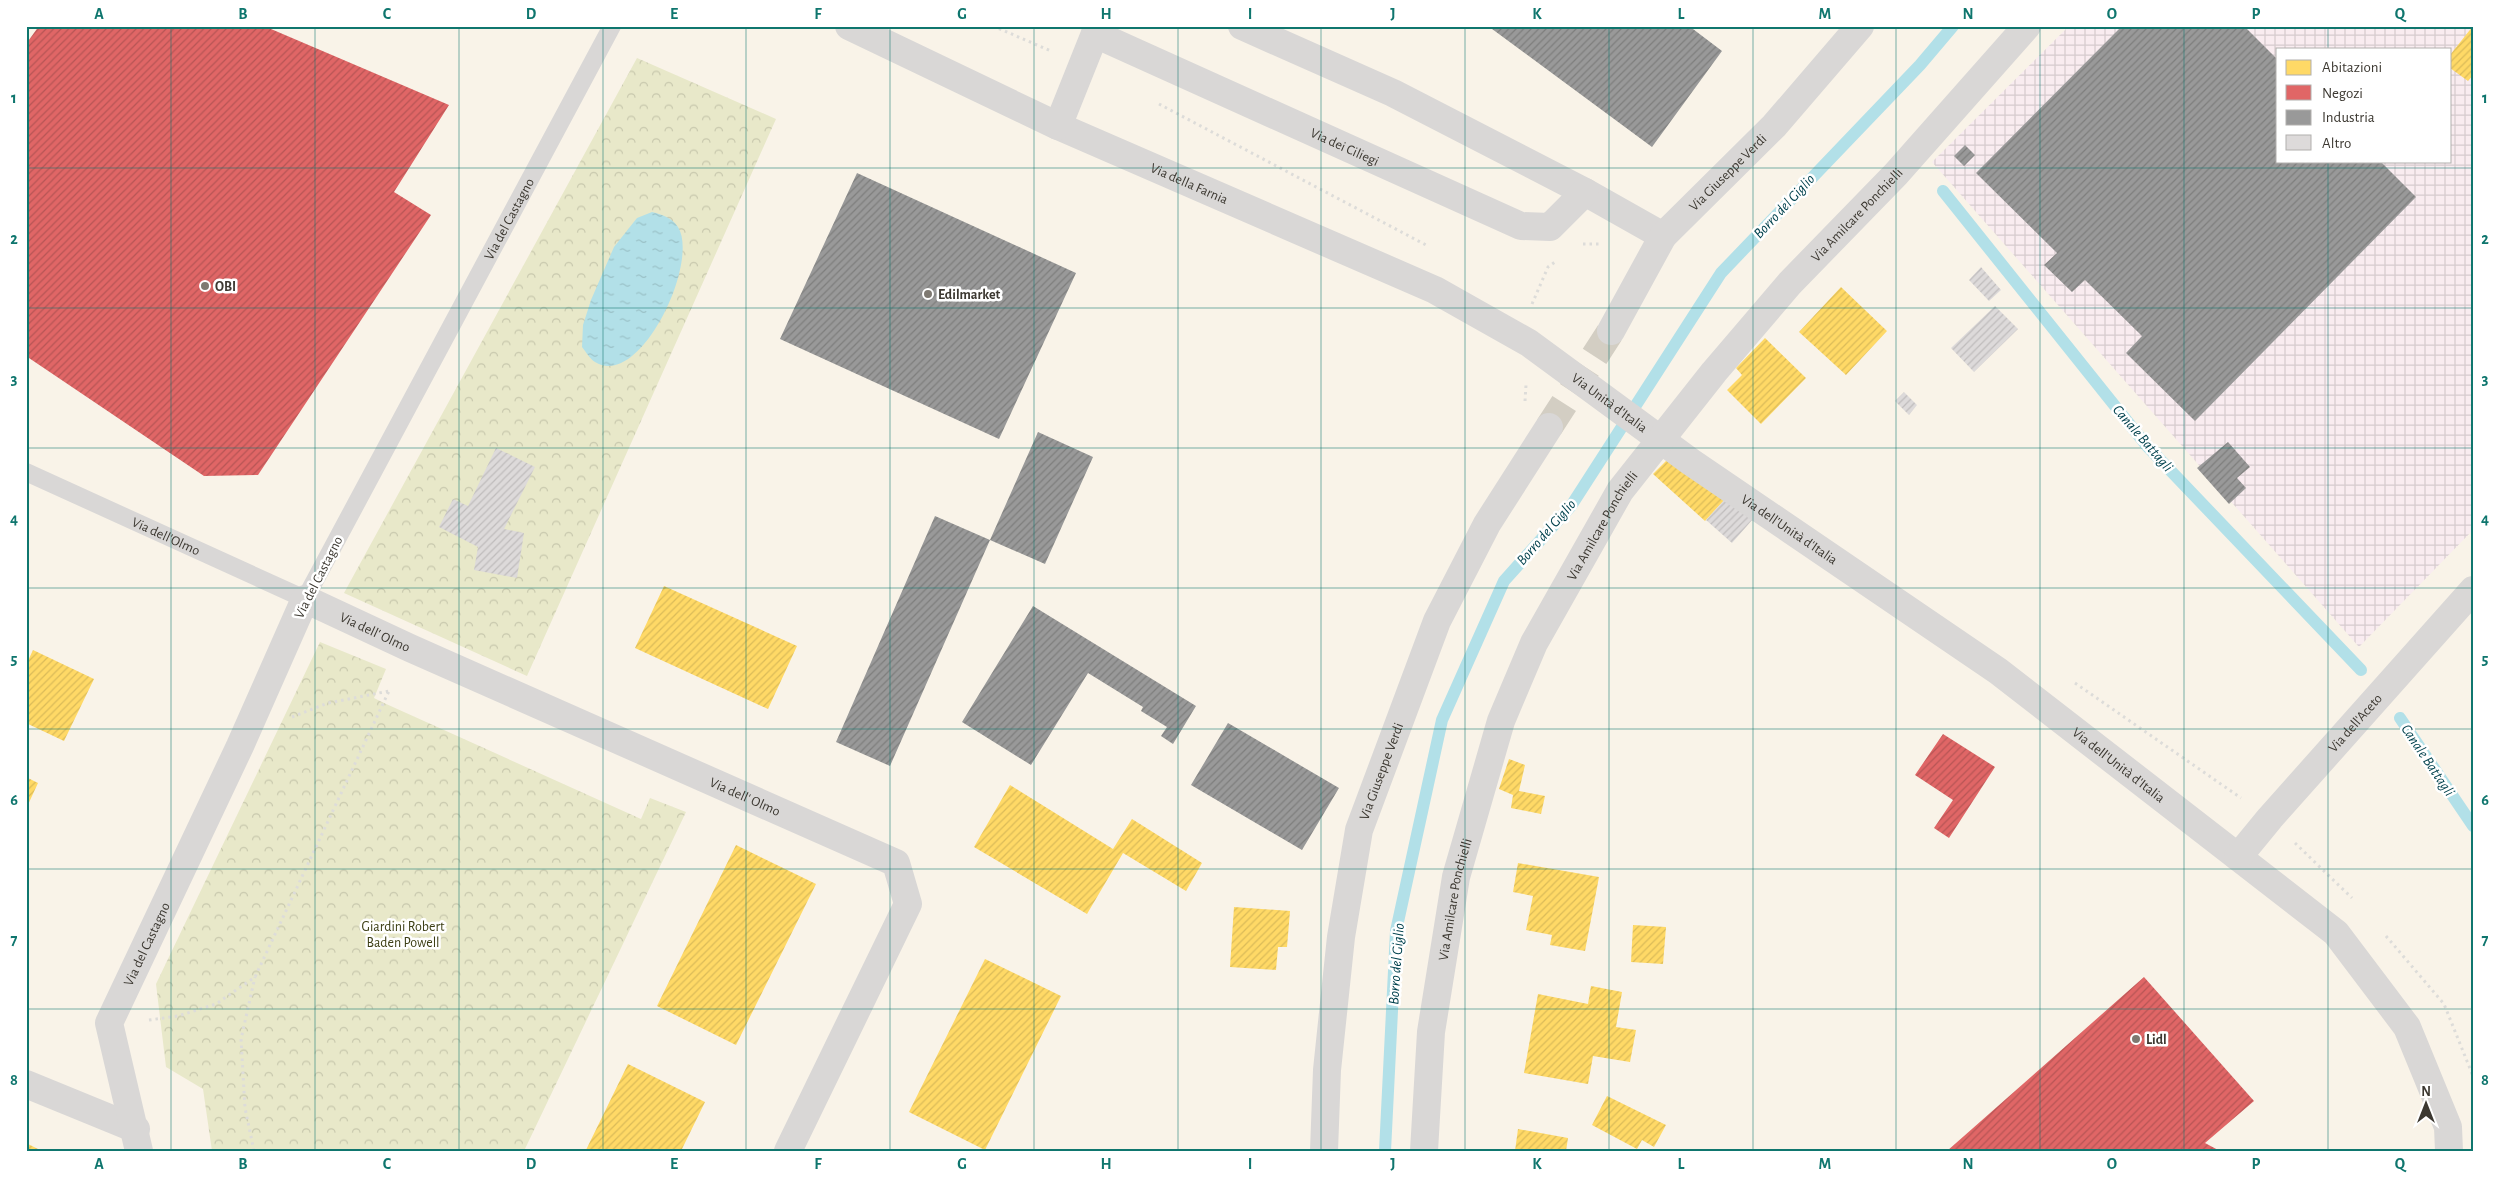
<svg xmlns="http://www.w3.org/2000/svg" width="2499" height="1177" viewBox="0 0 2499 1177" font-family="'Alegreya Sans',sans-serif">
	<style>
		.industrial { fill: url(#industrial-grid); fill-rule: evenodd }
		.park { fill: url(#park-crowns) }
		.water { fill: url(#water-ripples) }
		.homes { fill: url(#homes-hatch) }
		.shops { fill: url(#shops-hatch) }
		.industry { fill: url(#industry-hatch) }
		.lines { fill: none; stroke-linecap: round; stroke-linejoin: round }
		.stream { stroke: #b2e0e8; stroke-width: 12 }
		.building { fill: url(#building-hatch) }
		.street-tunnel { stroke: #d3cec3; stroke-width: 28; stroke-dasharray: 28 14; stroke-linecap: butt }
		.path { stroke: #dddcd9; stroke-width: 3; stroke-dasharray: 2.5 4; stroke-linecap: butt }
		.lane { stroke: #d9d7d6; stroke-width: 18 }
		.street { stroke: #d9d7d6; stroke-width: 28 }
		.grid { fill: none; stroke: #0f766e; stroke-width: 1; stroke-opacity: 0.55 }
		.poi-dot { fill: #7e7971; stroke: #fff; stroke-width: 2 }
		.labels { text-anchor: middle; stroke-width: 5; stroke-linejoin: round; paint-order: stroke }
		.street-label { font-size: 14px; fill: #3c3831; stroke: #fff }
		.poi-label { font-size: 14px; font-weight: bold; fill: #3c3831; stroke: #fff; text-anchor: start }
		.park-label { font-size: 14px; fill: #3c3e14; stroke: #fff }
		.water-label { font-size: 15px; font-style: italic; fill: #00414d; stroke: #fff }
		.neatline { fill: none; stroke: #0f766e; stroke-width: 2 }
		.grid-label { font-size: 16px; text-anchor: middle; font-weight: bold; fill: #0f766e }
	</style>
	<defs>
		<pattern id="industrial-grid" width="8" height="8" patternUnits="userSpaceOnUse" patternTransform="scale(1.25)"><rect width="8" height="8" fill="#f9ecf0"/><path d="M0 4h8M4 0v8" fill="none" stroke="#d6cbce"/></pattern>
		<pattern id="park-crowns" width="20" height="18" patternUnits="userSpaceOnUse" patternTransform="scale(1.25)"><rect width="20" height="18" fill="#e8e8c9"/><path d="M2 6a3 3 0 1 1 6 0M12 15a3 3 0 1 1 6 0" fill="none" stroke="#c8c8ad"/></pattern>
		<pattern id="water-ripples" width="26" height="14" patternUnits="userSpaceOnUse" patternTransform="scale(1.25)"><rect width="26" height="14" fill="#b2e0e8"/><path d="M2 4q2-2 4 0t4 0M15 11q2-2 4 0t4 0" fill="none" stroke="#9ac1c7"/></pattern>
		<pattern id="homes-hatch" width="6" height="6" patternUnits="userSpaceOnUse" patternTransform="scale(1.25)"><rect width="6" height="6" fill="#ffd966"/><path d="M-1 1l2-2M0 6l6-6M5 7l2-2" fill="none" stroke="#dbbb59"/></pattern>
		<pattern id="shops-hatch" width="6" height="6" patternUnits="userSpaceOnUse" patternTransform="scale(1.25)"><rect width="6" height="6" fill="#e06666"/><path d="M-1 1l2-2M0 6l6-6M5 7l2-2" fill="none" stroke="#b75555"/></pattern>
		<pattern id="industry-hatch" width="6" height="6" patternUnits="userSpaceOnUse" patternTransform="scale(1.25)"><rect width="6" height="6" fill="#999"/><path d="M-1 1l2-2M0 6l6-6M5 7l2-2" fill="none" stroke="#7e7e7d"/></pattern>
		<pattern id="building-hatch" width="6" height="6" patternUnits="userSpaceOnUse" patternTransform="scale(1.25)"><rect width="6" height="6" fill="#dddada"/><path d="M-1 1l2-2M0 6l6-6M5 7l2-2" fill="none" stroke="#bfbcbc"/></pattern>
	</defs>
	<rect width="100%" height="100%" fill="#f9f3e8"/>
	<path class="industrial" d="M2069,26h404v504l-114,117 -427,-485zM2278,49h172v112h-172z"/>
	<path class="park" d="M637,58l139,61 -249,557 -183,-83z
		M320,642l66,27 -12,29 10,5 257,116 9,-21 36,14 -162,339h-312l-9,-62 -37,-22 -10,-83z"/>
	<path class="water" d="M652,212c11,3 19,5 26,15 22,35 -38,163 -83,135 -5,-3 -9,-10 -13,-15l1,-22 8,-25 23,-53 23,-29z"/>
	<path class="homes" d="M2473,26v49l-5,6 -18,-13v-13z
		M1841,287l46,44 -41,44 -47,-43z
		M1765,338l41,40 -45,46 -34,-34 15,-15 -6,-7z
		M1669,458l58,39 -22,24 -52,-47z
		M664,586l133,60 -29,63 -133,-61z
		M33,650l61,29 -30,62 -38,-18v-58z
		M1509,759l16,6 -6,26 26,5 -4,18 -30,-6 2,-13 -14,-6z
		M26,777l12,6 -12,26z
		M1010,785l103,64 19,-30 70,44 -16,28 -63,-38 -36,61 -113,-67z
		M736,845l80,39 -80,161 -79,-39z
		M1518,863l81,14 -14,74 -35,-6 2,-10 -26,-5 7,-34 -20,-4z
		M1234,907l56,4 -3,36h-9l-2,23 -46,-3z
		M1633,925l33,2 -3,37 -32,-2z
		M985,959l76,37 -76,154 -76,-38z
		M1591,986l31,6 -6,35 20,3 -6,32 -37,-6 -5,28 -64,-11 14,-79 50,10z
		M628,1064l77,38 -24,49 -95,-1z
		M1607,1096l59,29 -12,22 -12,-7 -5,9 -45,-24z
		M1518,1129l50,9 -2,13h-51z
		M26,1143l16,8h-16z"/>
	<path class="shops" d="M39,26h225l185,79 -55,87 37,23 -173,260 -54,1 -178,-120v-312z
		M1943,734l52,33 -46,71 -15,-10 19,-28 -38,-25z
		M2144,977l110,124 -49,42 15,8h-273z"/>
	<path class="industry" d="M1488,26h201l33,25 -70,96z
		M2122,26h122l34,34v101h102l36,36 -221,224 -69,-68 16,-17 -57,-56 -13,12 -28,-27 13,-12 -81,-80z
		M1965,145l10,10 -11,11 -10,-10z
		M857,173l219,100 -77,166 -219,-100z
		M1038,432l55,25 -48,107 -55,-24z
		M2228,442l22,25 -13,11 9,10 -17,16 -32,-36z
		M935,516l55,24 -100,226 -54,-24z
		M1033,606l163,100 -23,38 -12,-8 6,-9 -26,-16 2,-4 -55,-34 -57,92 -69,-43z
		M1228,723l111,65 -37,62 -111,-65z"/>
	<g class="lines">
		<path class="stream" d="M1943,191l204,255 214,224
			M2400,718l73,108
			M1385,1151l11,-220 46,-211 62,-139 67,-75 150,-233 199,-208 33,-39"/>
	</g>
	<path class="building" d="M1981,267l20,23 -12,11 -20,-21z
		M1995,306l23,23 -44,43 -23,-24z
		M1904,392l13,13 -8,10 -14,-14z
		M496,448l39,19 -31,62 20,4 -7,45 -43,-8 4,-23 -39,-20 14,-28 15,7z
		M1727,497l26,22 -21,24 -26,-23z"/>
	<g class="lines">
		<path class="street-tunnel" d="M1549,427l62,-96"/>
		<path class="path" d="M993,26l58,25
			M1159,104l267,141
			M1583,244h19
			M1532,304l16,-37 7,-5
			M1525,401l1,-16
			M2075,683l166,115
			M292,717l36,-14 61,-12
			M2295,843l57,55
			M2386,936l58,68 29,72
			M149,1020l29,-4 38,-12 39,-27 134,-286
			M254,1151l-9,-43 -4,-69 14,-62"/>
		<path class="lane" id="s1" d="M26,472l279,127 307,-573"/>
		<g class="street">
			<path id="s2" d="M849,26l209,100 377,164 94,53 162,119 307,209 338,262 71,94 41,100 1,24"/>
			<path d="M1242,26l151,67 192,99 78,44"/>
			<path id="s3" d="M1095,34l426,192 29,1 35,-35"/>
			<path d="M1058,126l40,-100"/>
			<path id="s4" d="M1611,331l52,-95 111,-110 86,-100"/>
			<path id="s5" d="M2238,857l32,-39 203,-228"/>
			<path d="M26,1084l110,45"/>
			<path id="s6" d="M139,1151l-30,-128 131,-277 65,-147 105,49 486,215 12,41 -120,247"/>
			<path id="s7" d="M1324,1151l3,-81 14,-133 18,-107 78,-209 50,-97 62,-97"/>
			<path id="s8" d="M1424,1151l7,-119 25,-155 45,-156 33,-78 86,-152 94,-119 76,-89 106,-109 131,-148"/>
		</g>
	</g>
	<path class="grid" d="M171,26v1125M315,26v1125M459,26v1125M603,26v1125M746,26v1125M890,26v1125M1034,26v1125M1178,26v1125M1321,26v1125M1465,26v1125M1609,26v1125M1753,26v1125M1896,26v1125M2040,26v1125M2184,26v1125M2328,26v23M2328,161v990M26,168h2447M26,308h2447M26,448h2447M26,588h2447M26,729h2447M26,869h2447M26,1009h2447"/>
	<g class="poi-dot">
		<circle cx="205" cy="286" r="5"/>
		<circle cx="928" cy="294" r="5"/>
		<circle cx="2136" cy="1039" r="5"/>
	</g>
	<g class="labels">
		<g class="street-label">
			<text dy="5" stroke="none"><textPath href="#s3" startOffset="274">Via dei Ciliegi</textPath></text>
			<text dy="5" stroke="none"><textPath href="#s4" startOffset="199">Via Giuseppe Verdi</textPath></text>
			<text dy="5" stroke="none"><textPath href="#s2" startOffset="375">Via della Farnia</textPath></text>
			<text dy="5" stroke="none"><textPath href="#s8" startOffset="1062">Via Amilcare Ponchielli</textPath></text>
			<text dy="5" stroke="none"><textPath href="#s1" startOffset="738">Via del Castagno</textPath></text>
			<text dy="5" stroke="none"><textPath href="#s2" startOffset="851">Via Unità d'Italia</textPath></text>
			<text dy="5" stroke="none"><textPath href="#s8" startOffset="659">Via Amilcare Ponchielli</textPath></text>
			<text dy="5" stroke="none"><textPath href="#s2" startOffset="1071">Via dell'Unità d'Italia</textPath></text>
			<text dy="5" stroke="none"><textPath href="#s1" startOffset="154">Via dell'Olmo</textPath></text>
			<text transform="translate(318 577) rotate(-63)" y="5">Via del Castagno</text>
			<text dy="5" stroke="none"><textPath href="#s6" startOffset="676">Via dell' Olmo</textPath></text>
			<text dy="5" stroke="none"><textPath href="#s5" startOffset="178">Via dell'Aceto</textPath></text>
			<text dy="5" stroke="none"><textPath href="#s2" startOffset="1476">Via dell'Unità d'Italia</textPath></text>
			<text dy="5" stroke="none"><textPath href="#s7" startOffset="386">Via Giuseppe Verdi</textPath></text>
			<text dy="5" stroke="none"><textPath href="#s6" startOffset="1081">Via dell' Olmo</textPath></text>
			<text dy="5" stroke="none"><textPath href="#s8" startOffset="254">Via Amilcare Ponchielli</textPath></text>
			<text dy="5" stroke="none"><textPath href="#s6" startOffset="219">Via del Castagno</textPath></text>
		</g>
		<g class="poi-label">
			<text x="215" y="291">OBI</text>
			<text x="938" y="299">Edilmarket</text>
			<text x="2146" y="1044">Lidl</text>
		</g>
		<g class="park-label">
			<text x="403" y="931">Giardini Robert<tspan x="403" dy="16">Baden Powell</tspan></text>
		</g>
		<g class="water-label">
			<text transform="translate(1784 206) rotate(-47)" y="5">Borro del Giglio</text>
			<text transform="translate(2143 438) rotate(49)" y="5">Canale Battagli</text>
			<text transform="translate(1546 532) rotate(-49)" y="5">Borro del Giglio</text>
			<text transform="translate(2428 760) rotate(56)" y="5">Canale Battagli</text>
			<text transform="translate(1396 964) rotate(-86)" y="5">Borro del Giglio</text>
		</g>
	</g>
	<rect width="2499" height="1177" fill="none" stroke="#ffffff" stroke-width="55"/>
	<rect x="2276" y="48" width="175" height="115" fill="#ffffff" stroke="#b1afad"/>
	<rect x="2286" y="60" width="25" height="15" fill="#ffd966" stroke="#b1afad"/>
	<text x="2322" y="72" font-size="15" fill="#3c3831">Abitazioni</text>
	<rect x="2286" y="85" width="25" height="15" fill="#e06666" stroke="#b1afad"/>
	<text x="2322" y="98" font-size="15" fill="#3c3831">Negozi</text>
	<rect x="2286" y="110" width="25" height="15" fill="#999999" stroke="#b1afad"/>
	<text x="2322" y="122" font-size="15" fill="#3c3831">Industria</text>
	<rect x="2286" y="135" width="25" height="15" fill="#dddada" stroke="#b1afad"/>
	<text x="2322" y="148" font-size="15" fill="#3c3831">Altro</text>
	<g transform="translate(2426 1104)" stroke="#ffffff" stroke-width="4" paint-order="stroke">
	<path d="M0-4L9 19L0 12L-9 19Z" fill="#3c3831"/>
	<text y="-8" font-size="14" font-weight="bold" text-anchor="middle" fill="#3c3831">N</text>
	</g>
	<rect x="28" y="28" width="2444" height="1122" class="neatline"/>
	<g class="grid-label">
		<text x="99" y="19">A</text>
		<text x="243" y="19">B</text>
		<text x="387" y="19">C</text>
		<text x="531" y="19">D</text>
		<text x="674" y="19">E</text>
		<text x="818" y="19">F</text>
		<text x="962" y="19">G</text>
		<text x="1106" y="19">H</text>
		<text x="1250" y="19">I</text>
		<text x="1393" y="19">J</text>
		<text x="1537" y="19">K</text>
		<text x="1681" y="19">L</text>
		<text x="1825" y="19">M</text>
		<text x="1968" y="19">N</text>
		<text x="2112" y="19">O</text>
		<text x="2256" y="19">P</text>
		<text x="2400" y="19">Q</text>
		<text x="14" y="103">1</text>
		<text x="2485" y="103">1</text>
		<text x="14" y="244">2</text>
		<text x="2485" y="244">2</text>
		<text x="14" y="384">3</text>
		<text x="2485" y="384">3</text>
		<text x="14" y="524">4</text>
		<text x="2485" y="524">4</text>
		<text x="14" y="664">5</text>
		<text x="2485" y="664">5</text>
		<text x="14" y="805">6</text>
		<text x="2485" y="805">6</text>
		<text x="14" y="945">7</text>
		<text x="2485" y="945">7</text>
		<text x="14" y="1085">8</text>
		<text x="2485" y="1085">8</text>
		<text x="99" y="1169">A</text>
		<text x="243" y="1169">B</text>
		<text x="387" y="1169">C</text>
		<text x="531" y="1169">D</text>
		<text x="674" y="1169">E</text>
		<text x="818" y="1169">F</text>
		<text x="962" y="1169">G</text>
		<text x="1106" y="1169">H</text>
		<text x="1250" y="1169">I</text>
		<text x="1393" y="1169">J</text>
		<text x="1537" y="1169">K</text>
		<text x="1681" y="1169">L</text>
		<text x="1825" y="1169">M</text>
		<text x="1968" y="1169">N</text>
		<text x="2112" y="1169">O</text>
		<text x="2256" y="1169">P</text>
		<text x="2400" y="1169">Q</text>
	</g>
</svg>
